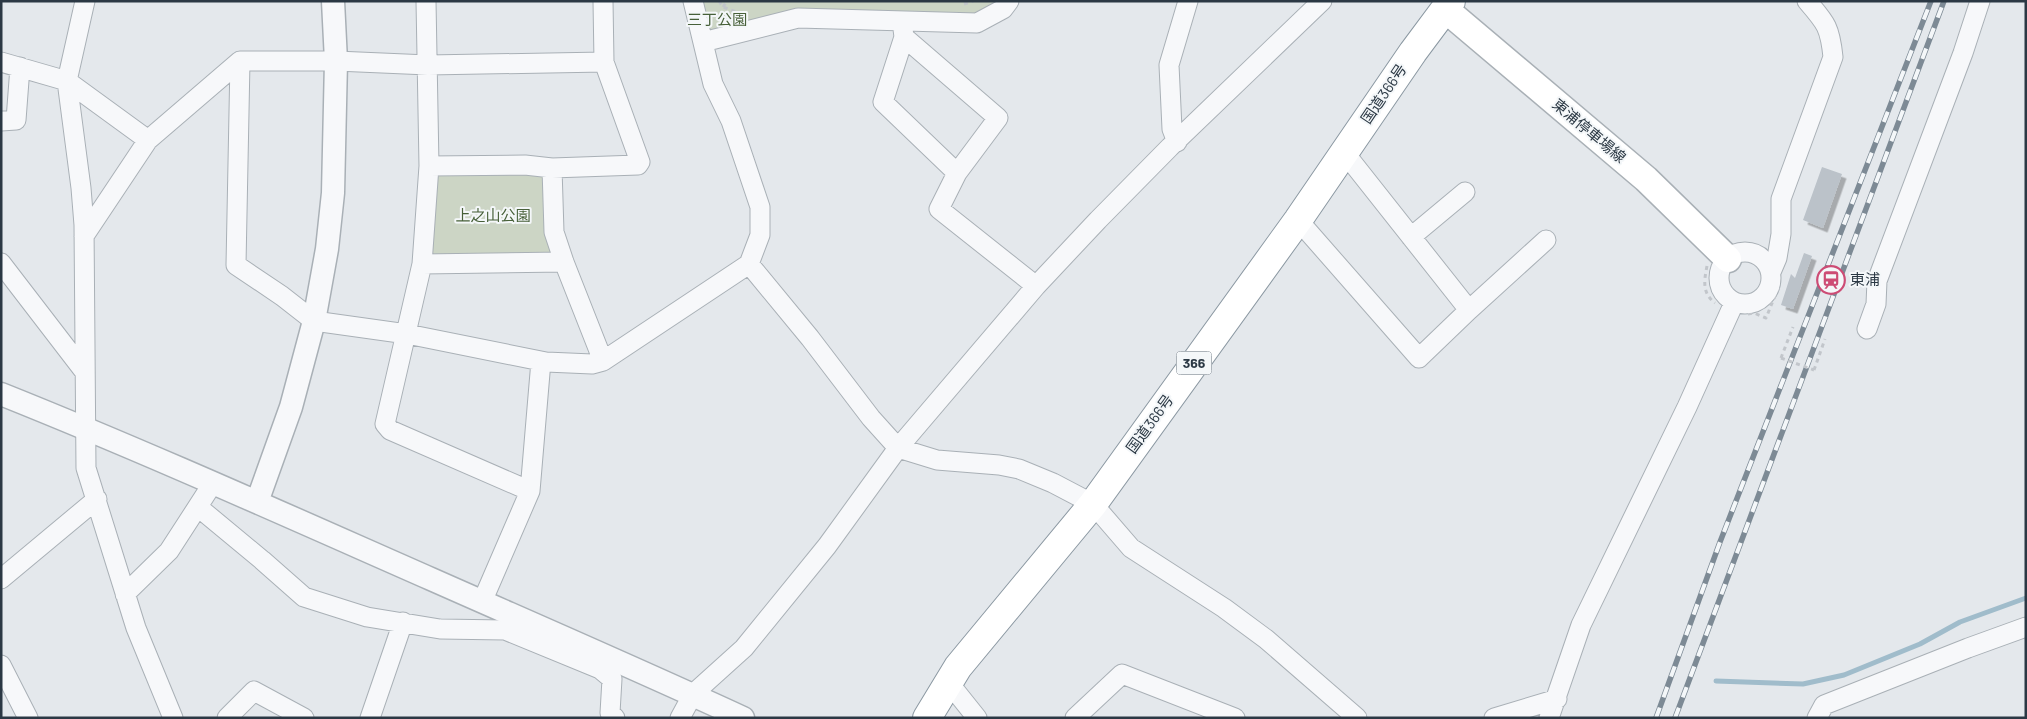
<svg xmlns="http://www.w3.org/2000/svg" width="2027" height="719" viewBox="0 0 2027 719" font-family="Barlow,'Noto Sans JP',sans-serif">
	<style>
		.green { fill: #ccd5c5 }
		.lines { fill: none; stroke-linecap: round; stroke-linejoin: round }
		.stream { stroke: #a0bccb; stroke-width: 5 }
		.building { fill: #bbc2c9; filter: url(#shadow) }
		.minor-casing { stroke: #a9b0b6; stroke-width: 21 }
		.tertiary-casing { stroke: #a9b0b6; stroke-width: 25 }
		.secondary-casing { stroke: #a9b0b6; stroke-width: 29 }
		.trunk-casing { stroke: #8b98a2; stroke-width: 30 }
		.path { stroke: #c2c6cb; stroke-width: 3; stroke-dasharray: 4 4; stroke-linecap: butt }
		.minor { stroke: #f7f8fa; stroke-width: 19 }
		.tertiary { stroke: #f7f8fa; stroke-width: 22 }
		.secondary { stroke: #fff; stroke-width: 26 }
		.trunk { stroke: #fff; stroke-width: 28 }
		.rail-casing { stroke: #7d8a95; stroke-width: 5.5 }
		.rail { stroke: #f4f7f9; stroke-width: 4; stroke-dasharray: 11; stroke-linecap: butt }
		.path-bridge { stroke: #c2c6cb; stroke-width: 3; stroke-dasharray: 4 4; stroke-linecap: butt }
		.labels { text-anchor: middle; stroke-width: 4; stroke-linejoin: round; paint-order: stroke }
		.shield { fill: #f4f7f9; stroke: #67717a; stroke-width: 1 }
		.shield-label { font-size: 14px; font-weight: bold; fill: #2b3844 }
		.park-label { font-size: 15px; fill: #476039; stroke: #f4f7f9 }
		.street-label { font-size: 15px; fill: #2b3844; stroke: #f4f7f9 }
		.poi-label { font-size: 15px; fill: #2b3844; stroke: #f4f7f9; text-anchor: start }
	</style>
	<defs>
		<filter id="shadow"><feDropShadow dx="4.5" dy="4.5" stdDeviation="0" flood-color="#0004"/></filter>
	</defs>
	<rect width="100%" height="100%" fill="#e4e8ec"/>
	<path class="green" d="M693,1h316l-32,22 -179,-5 -95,24z
		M441,173l101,1 5,6 7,72 -6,4 -113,2 -4,-6 6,-74z"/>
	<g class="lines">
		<path class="stream" d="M1716,681l87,3 41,-9 76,-31 40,-22 66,-24"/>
	</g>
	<path class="building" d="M1822,167l20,7 -19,54 -20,-8z
		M1804,253l8,3 -19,53 -12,-4 10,-31 4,4z"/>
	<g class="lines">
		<defs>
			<path id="minor" d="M85,1l-18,80 14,107 3,37 2,243 50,160 37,90
				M426,1l3,165 -7,98 -37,160 5,6 140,61
				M902,21l2,16 -21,65 74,71 -18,36 97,77
				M904,37l94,81 -41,55
				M703,42l95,-24 179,5 26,-14 6,-8
				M1,62l66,19 81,59
				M604,62l-176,3 -92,-4h-96l-4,204 46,31 32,25 93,13 139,28 46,2 11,-3 146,-97 11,-29v-28l-29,-86 -18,-37 -20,-83
				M1,121l15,-1 4,-53
				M1177,142l-5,-13 -3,-64 19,-64
				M429,166l96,-1 27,3 86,-3 2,-3 -36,-100 -1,-61
				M552,168l2,64 10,30 39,99
				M1298,220l121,138 50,-48 -125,-158
				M84,236l64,-96 92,-79
				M1411,237l54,-45
				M1719 278a26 26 0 1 1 52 0a26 26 0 1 1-52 0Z
				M1,263l83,108
				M422,264l142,-2
				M749,264l61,74 61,80 27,30 39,12 62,5 20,4 34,14 40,21 38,44 93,60 42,31 91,79
				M1771,272l6,-14 4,-24v-35l52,-142c-3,-30 -7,-34 -26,-56
				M1469,310l77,-70
				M1867,329l9,-25 1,-23 86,-228 17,-52
				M198,507l64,53 42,37 63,20 73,12 65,1 95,39 12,10 -2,34 5,5
				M1,579l96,-80
				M125,594l44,-43 44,-68
				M482,602l48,-111 11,-130
				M1,665l27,53
				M949,683l28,35
				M227,718l27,-27 50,27
				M370,718l33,-96
				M680,718l13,-24 51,-46 83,-102 71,-98 138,-162 62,-66 72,-73 152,-146
				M1075,718l47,-44 113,44
				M1494,718l63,-19
				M1549,718l32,-93 106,-218 47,-104
				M1817,718l7,-13 144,-57 58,-21"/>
			<path id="tertiary" d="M1,394c145,58 287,122 430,185 104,46 208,91 312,139
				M257,502l34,-95 23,-86 13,-72 6,-56 3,-132 -3,-60"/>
			<path id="secondary" d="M1445,9l201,170 82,80"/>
			<path id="trunk" d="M927,718l31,-51 135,-163 205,-284 115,-168 38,-51"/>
		</defs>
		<use href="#minor" class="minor-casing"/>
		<use href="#tertiary" class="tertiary-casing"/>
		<use href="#secondary" class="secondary-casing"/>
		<use href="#trunk" class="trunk-casing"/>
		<path class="path" d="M719,1l4,6 19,7
			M964,4l9,-3
			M723,7l4,-6
			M1707,266c-3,15 -5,27 8,37
			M1748,314l6,-1 12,5 13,-32
			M1781,358l12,-31
			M1814,370l11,-31"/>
		<use href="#minor" class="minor"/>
		<use href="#tertiary" class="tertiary"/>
		<use href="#secondary" class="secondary"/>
		<use href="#trunk" class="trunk"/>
		<defs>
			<path id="rail" d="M1656,718l64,-176 211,-541
				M1675,718l269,-717"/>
		</defs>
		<use href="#rail" class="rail-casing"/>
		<use href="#rail" class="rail"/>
		<path class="path-bridge" d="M1781,358l33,12"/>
	</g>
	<defs>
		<symbol id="station-ring" viewBox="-11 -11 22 22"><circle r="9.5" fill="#f4f7f9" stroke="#cd4c75" stroke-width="1.5"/><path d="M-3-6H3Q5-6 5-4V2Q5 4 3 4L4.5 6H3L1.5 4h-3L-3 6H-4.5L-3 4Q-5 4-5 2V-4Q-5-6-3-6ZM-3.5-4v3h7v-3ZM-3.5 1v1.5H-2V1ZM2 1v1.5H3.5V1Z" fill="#cd4c75"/></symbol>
	</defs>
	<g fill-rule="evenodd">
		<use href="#station-ring" x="1815" y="264" width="32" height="32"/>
	</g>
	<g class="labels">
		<rect class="shield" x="1176.5" y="351.5" width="35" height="23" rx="4"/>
		<g class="shield-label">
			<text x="1194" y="368">366</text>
		</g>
		<g class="park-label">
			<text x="717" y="25">三丁公園</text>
			<text x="493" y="221">上之山公園</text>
		</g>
		<g class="street-label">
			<text transform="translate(1384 94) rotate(-56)" y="5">国道366号</text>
			<text transform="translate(1589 131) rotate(40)" y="5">東浦停車場線</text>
			<text transform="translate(1150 424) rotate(-54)" y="5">国道366号</text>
		</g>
		<g class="poi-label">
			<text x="1850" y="285">東浦</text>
		</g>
	</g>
	<rect width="2027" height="719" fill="none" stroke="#2b3844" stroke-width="5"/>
</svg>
